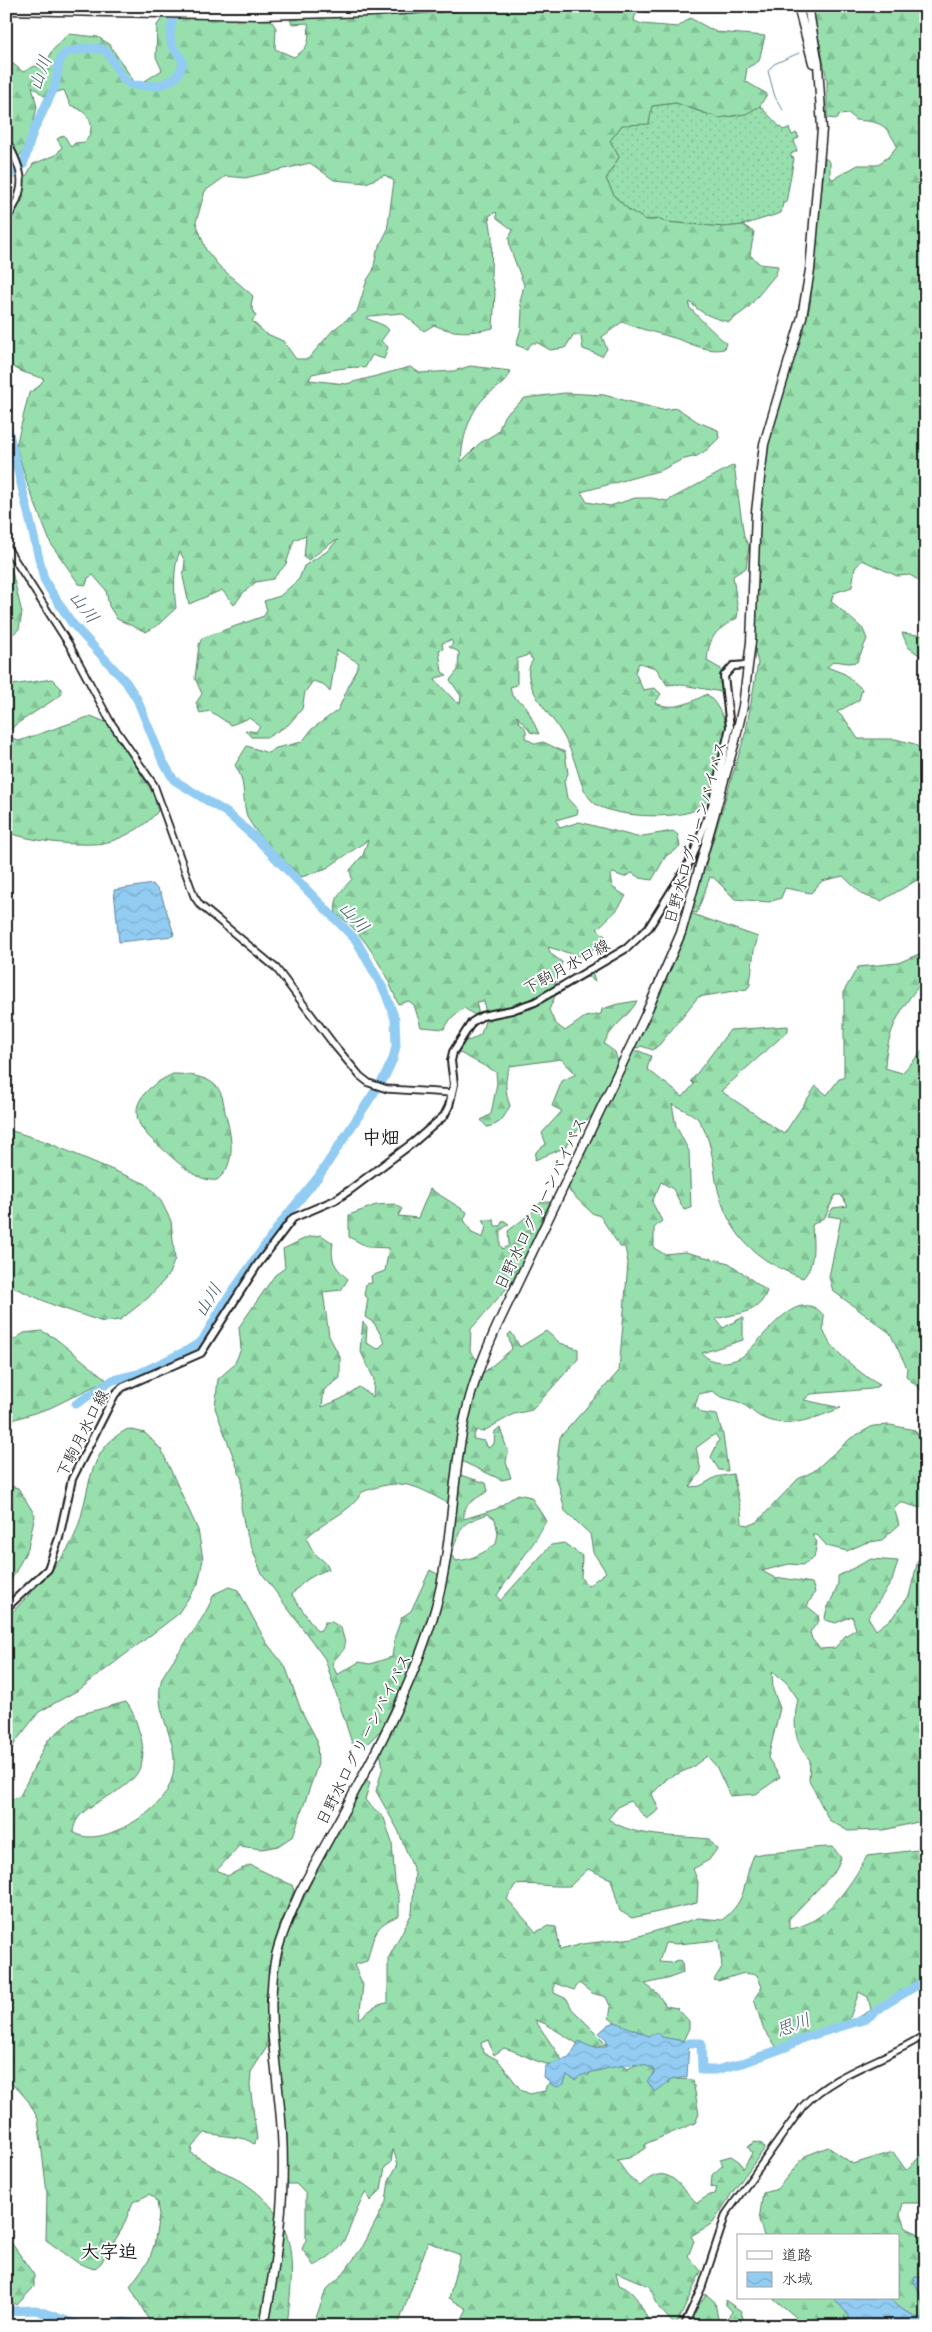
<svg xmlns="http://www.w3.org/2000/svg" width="932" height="2332" viewBox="0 0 932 2332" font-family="Sriracha,'Klee One',sans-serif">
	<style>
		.grass { fill: url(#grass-dots); stroke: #5a7e65 }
		.forest { fill: url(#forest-firs); stroke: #5a7e65; fill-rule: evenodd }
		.water { fill: url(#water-waves); stroke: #63869c }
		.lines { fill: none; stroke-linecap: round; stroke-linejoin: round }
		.stream { stroke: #63869c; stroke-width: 1 }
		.river { stroke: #92ccf2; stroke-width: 9 }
		.tertiary-casing { stroke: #1c1c1c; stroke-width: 9 }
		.secondary-casing { stroke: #1c1c1c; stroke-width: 10 }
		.trunk-casing { stroke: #1c1c1c; stroke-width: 11 }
		.tertiary { stroke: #fff; stroke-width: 5.5 }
		.secondary { stroke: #fff; stroke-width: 6 }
		.trunk { stroke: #fff; stroke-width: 8 }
		.labels { text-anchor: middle; stroke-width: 4; stroke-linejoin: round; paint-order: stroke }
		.street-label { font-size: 16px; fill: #1c1c1c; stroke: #fff }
		.water-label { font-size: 18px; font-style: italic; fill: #455a67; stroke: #fff }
		.quarter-label { font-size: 19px; font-weight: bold; fill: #1c1c1c; stroke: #fff }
	</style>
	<defs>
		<pattern id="grass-dots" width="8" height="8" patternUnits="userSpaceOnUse" patternTransform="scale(1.25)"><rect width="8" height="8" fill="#97e0ae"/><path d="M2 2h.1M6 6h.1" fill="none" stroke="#82c095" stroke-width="1.8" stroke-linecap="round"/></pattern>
		<pattern id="forest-firs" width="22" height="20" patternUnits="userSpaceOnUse" patternTransform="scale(1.25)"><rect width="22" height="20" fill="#97e0ae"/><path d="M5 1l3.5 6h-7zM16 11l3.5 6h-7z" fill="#82c095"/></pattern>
		<pattern id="water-waves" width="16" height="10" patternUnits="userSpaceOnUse" patternTransform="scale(1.25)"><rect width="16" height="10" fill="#92ccf2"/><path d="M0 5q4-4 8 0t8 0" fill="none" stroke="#7dafcf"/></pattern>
	</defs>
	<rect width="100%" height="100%" fill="#fff"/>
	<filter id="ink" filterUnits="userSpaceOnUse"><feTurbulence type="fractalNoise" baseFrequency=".02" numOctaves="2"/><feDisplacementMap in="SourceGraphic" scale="10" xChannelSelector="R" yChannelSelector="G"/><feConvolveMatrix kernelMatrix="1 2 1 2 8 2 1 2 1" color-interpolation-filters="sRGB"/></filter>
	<g filter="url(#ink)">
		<path class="grass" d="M676,103c34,12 50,22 84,3l23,24 6,-2 3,7 5,-2 2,5 -5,2 3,11 -6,3v3l3,1 -8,45h-3l-2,10 -38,12 -19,2 -58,-5 -6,-3 -14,1 -17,-10 -14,-13 -9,-18 13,-22 -9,-16 12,-16 30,-19z"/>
		<path class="forest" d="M277,6l-7,13 6,9 -1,21 19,8c17,-11 15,-16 14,-34l-16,1 -8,-18h86l5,10 15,-2 2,-8h274l-16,3 -1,4 -10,-2 -4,5 -1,5 8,3 36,3 12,-9 26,14 49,4 -6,25 -12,7 -2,13 22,13 -7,12 -14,8 -27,4 -43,-15 -24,3 -3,18 -27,1 -12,16 9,16 -13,22 9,18 14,13 17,10 14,-1 6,3 58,5 19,-2 11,7 -4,23 10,9 18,2 -2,8 -28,34 -19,14c-16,-4 -28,-8 -39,-20l-1,5c12,13 24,25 37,36l-2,6c-18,4 -35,-7 -53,-12 -17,-5 -32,-8 -49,-15l-20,15 5,12 -5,7 -19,-7 -2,-13 -7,-2 -9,14 -15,2 -12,-7h-6l-5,6 -11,-4 5,-16 1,-19 -2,-8 4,-17 -14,-37 -1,-10 4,-8 -16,-12 -1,-6 -7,4 3,20 -1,40 4,17 -2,35c-19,5 -40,6 -59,-3l-10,6 -22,-18 -32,3 -4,2 19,8 4,4 -8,11 7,6 -4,12 -12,-4 -7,13c-12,-3 -39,3 -53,6l-3,6 37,4 64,-17 10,6 34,-2 16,-5 41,5c-4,13 -18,18 -27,27 -16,17 -22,42 -23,64l19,-19 18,-11 6,-16 21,-18 40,-5 39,2 58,15 15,-2 21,14 20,8 1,8 -11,11 -11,7 -16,4 -19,10 -81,22 6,10 23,4 25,-8h17l15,3 67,-36 10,72 5,9 -3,22 -13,8 5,35 -1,7c-21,12 -28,18 -30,43l14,8 1,23 -45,-8 -10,1 -11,-17 -17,-5 -4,9 8,18 12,-2 6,6 -6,9c19,8 35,0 52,-9 9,9 16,20 19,32 2,6 -10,59 -13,67 -2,4 -11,13 -16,16 -18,11 -90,9 -105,-8 -11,-12 -12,-24 -17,-38 -5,-16 -12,-30 -22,-43 -11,-15 -34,-42 -20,-60l-5,-5 -11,4v26l-7,2 2,9 14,10 13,28 -9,-2c-3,-7 -9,-10 -13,-16l2,6c6,5 9,8 6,16l11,6 7,-2 22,10 3,22 -4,7 3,17 11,12 -1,4 -21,6 4,8 19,-6 58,15 36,-6 5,4 2,12 -14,9 -14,24 -12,-2 -8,-5 -8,4 -11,-4 -3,2 2,12 14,9 -9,14 -20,19 8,7 -4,10 -22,10 -31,-9 3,7 11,8c-2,7 -3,14 -6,20 -4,9 -28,26 -36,30l11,-3 58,-37h3l3,10 -6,-5 -4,1 -30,18 -6,14 6,13 10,8 20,-14 16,-3 1,-5 16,-5 19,-3c-9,17 -26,25 -33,43l11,8 3,10 -20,47 -18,18 -16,21 -29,12 1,-8 10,-8 -4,-11 20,-22 -10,-5 10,-25 14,-7 -15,-15 -51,7c-6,11 -5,27 0,40 -7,12 -8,18 -23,21l-6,-7 10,-6 6,-31 -1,-11 -38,-20 7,-11 6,-1 10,-6 5,-16 -2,-17 -8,1 3,13 -3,1 -12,-8 -12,9 -8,12 -23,-2 -7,-22 -5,-4 -11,3c-11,-30 -34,-73 -62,-90 -3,-16 6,-24 16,-35l-2,-9 13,-15 5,-15 -41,28 -25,9c-15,-13 -51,-45 -56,-64 -4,-19 0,-31 -11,-48l12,-19 21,7 8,-5 26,-6 10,-13 26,-19 21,-47 -22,-13 -7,42 -7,-8 -10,-3 -8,11 -3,17 -14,16 -20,12h-17l-6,-7 11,2 4,-6 -11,-8 -18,7 -21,-14 -10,2 -4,-10 6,-9 -7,-16 4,-33 3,-7 62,-22 3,-6 -3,-9 16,-5 19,-17 5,-13 22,-14 12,-12c-11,4 -20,14 -30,20l-4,-2 2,-23 -12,5 -8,24 -13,15 -17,3 -12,10 -10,13 -12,-15 -33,14 -6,-27 2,-16 -5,-9c-7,11 -6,43 -4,56l-18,17 -12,7 -29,-13 -8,-13 -3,-16 -13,-15 -5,3 -2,7 -7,-1 -28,-40 -23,-58 -12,-40 13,-53 9,-6 6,-8c-15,-6 -27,-6 -38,-19v-132l17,-29v-17l10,-18 23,-9 6,-8 -5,-8 7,-4 7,12 4,-4 10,-1c13,-17 4,-30 -15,-37l-6,-15 -20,6 -12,-10 5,21 -10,40 -11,13 -10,3v-105l17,14 12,-6 11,3 5,-17 17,-18 30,3 11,7 28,42 25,-16 -6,-13 1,-32 9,-12zM310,163l24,17 32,3 19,-8 9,6 -7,50 -10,20 -4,20 -6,9 -10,32 -24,18 -25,29h-12l-13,-18 -18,-8 -13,-12 4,-5 -5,-11 2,-9 -34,-30 -13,-16 -10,-28 9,-31 21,-15 19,2zM451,640l2,4 -4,3 10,5 -1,18 -8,10 11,16 -1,7 -4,-1 -21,-22 1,-2 11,-3 -5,-3 -3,-22 4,-1 -1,-6z
			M812,6h114v579l-16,-10 -13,1 -35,-16 -7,8 -3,19 -18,6 -3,8 32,28 4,10 -10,23 -9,1 -14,-2 -7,6 18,7 17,15 -3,11 -22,12 8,7 13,20h37l20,5 10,10 -4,14 5,13v94l-45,26 -18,-6 -20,-19 -21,5 -11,12 -26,-5 -4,10 -12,4 -34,-3 -21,-21 -4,-1 -13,36 -6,-1 55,-181 12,-68 -3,-12 5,-142 3,-34 6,-36 41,-133 15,-148 5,4v15l3,2 25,-14h19l11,-8 9,-11c-12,-23 -16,-24 -42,-26l-5,-6 -12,1v4l-11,-1v-38z
			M6,547l16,66 -3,16 -13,11z
			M902,633l24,3v24l-18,-13z
			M52,679l9,9v7l-46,30 -8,10 12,6 72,-25 19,8 44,71 4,16c-12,16 -43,33 -64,33 -27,1 -62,-3 -88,-12v-146z
			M690,913l68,24 -4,13 -4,35 -3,4 -49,8 -38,47 -7,6 -12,-4 -3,2 -5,-2z
			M926,951v27c-24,26 -40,54 -41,90l17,5 24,-26v348l-20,-19 1,-8 -17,-35 -57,-42 -4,-14 12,-59 -13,-2 5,-8 15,-2 -7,-11h-6l-10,22 -13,8c1,17 4,40 -9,53 -49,-17 -77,-46 -87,-97 -3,-20 -5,-44 -18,-62 -5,-6 -19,-11 -26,-15l4,22 13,25 2,57 -7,2 -11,-21 -12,-7 -9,20 10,19 -8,7v20l10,6 21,-2 44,11 38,28c-9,25 -29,21 -51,28l7,9 20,-11v23l-41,13c9,12 29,11 41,3 19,-15 55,-74 81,-40 0,5 -2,12 0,16 6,17 40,45 56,53l-8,4 -61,5 -7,6 37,8c-23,9 -53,22 -78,10 -8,-3 -14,-11 -22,-15 -11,-5 -19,-3 -28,-12l-14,3 -4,12 7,7 15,2 6,20 5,36 -9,-1 -8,-13 8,-17 -4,-6 -19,14 5,23 -11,16 10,-1 16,-9 17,-3 8,36 1,14 7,1 8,-3 41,-43 16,-8 37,-33 22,-12 17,-1 25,5 11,20v53l-6,5 -20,-6 -6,6 5,17 -17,15 -17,3 -18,8 -20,-5 -10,-11h-5l5,7 -3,16 -12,7 -13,-1 -27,7 15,8 5,-1 30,5 3,9 -8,14 11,9 1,6 -9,11 2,7 8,10 15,-1 10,-12 11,-7 -4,-13 -16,7 -11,-3c0,-17 15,-27 13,-44l33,-17 27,2 -6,20 -24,36 8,13 16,-12 17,-22 9,-36 8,-11v271l-42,10 -36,1 -19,-11 -20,-40 1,-20c-17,-18 -17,-38 -12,-61l-12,-17 -14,-11 1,19 7,18 -12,50 12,19 -24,17 -26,2 -14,-30 -9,-10 -16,12 -23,10 -16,16 7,16 -12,9 -17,-18 -11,5 -11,13c29,20 67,16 101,20l8,10 -8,11 -16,9 5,13 -1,21 -65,15 -12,-7 -9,-32 -23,-10 -18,17c-19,1 -36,-3 -55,-1l-8,14 29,33 12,-6 8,1 4,23 22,-6 51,-6 65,-20 24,2c28,-22 19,-36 32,-65 12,-3 23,-2 36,-4 15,-2 27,-4 43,-4l8,11 -5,12 -47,49v10c37,-5 61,-43 78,-73l59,-7v129l-43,26 -14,12 -20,7 22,-13 -3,-13 -9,-5 -11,31 -17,6 -10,1 -41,22 -17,-24 -9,-29 8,-12 -5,-12 -13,-2 -26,8 -4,-1 8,-13 -3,-27 -41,4 -13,-1 -6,19 12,1 8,-3 3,1 1,12 -16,6 -22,5 12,9 9,13 11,2 12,13v7l-6,13c-31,-5 -48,-4 -74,-23l2,-10 -5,-11 -14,-4 -13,-10 -5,7 -20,-7v10l13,6 5,10 35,35c-8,3 -13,1 -21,5l-40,-25 -11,-4 27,40 -1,5c-21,2 -37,-12 -57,-17l-10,7 -6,-15 -7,3 2,9 15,8 23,30 9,4 15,-3 1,-5 21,-16 14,1 7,5 5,-8 25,-4 10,5c22,-14 22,3 41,9 8,2 16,0 24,3l6,33 -4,9 -50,21v5l-16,9 -12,2 11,16 12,10c27,-26 37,-2 57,17l12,-8 6,-1 2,-6 -6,-1 1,-12 11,-10 -3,-6 11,-3 9,6 3,7 9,-16 -4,-6 7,-5 7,2 3,4 -33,45 -19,30 -22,13 3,5 -6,15 13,15 -22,49 -4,5 -16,-17 -10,-22 -33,-14 3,13c18,6 24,25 32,41h-193l9,-17 -18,-11 11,-43 -32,-13 -30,84h-85l13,-36 16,-15 21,-29 23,-44 3,-22 9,-16 -5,-15 -2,14 -6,4 -4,23 -11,11 -4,-9c-21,33 -11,53 -52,74l-12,-17 4,-9v-46l-10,-10h-8l-13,-171 3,-42 9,-37 30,-64 48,-91 5,3 -5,18 19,18 8,25 3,39 4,16v18c-26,9 -25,21 -32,45l-13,4 9,20 -4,34c10,-7 15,-15 29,-16v-44l24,-46 3,-40 -17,-43 -22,-39 7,-24 -3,-15 37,-81 21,-58 11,-57h4l3,5c15,-1 28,-8 40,-17l2,-11 -3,-14 -7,-5c-27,10 -26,9 -35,36h-3l10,-75 26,8 2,8c-13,9 -26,12 -24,28l32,-10 22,-15 13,3 15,24 -10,18 -39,56 3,6 51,-56 13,-2 18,13 -1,22 7,8 18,-14 -13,-20 -3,-18 -25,-23 -6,-25 -4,-8 5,-41 59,-66 9,-108 -3,-16h-5l-20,-31 -8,-3 -22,-21 -2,-7 64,-134h7l12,5 -4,13 36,28 11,-13 -3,-3 39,-51 58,-4v5l-67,60 63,43 32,-48 11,9 12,-16 5,-1v-87l14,-24 40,-4z
			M173,1074c14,0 38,2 46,16 4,6 5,15 6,22 6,22 13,52 -8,68 -18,3 -40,-18 -53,-30 -8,-7 -19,-15 -24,-25 -12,-25 13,-42 33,-51z
			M6,1129l38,12 102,43 14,15 11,22 4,38 -7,17 -20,22 -28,22 -17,2 -50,-17 -47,-21z
			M430,1189l37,23 -3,8 8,13 11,5 3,-12 -3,-6h11l1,6h5l3,-6 6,4 -9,7v14l3,4 6,-4 -1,-14 26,-20 7,-9h9l-35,77 -44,50 -1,22 8,10c-16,46 -23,92 -27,140l-4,2c-35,-20 -46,-25 -85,-11 -11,21 -39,29 -56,46l8,15 13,11 2,5c-16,6 -27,12 -37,26l25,36 4,-1 4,-8h7l9,6c7,25 5,17 -9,35l5,12 22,-13 11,2 22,-7 3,-21 7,-19 9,-6 19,-41 9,5 -9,42 -13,39 -36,74 -16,16 -13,-3 -27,-84 -64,-87 -16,-43 -4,-22 1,-27 -27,-72 3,-29 16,-14 7,-16 -2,-22 36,-52 10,-7 -2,-19 25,-12 13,-2 12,8c-3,17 2,25 15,36l-7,11 -18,2 6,44 11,21v21l-16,12 -2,17 19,-8 18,-12 14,10 1,-18 -14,-29 3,-28 4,5 -1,16 12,6 7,-7 -11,-19 -9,-6 3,-19 -4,-3 2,-11 6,-1 -1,-7 14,-5 4,-23 -21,-1 -19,-10v-22l27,-10 19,-1 7,5 -4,7 20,2z
			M42,1331l13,7 52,42 -57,28 -44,14v-77l18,-12z
			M546,1331l14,12 18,6v10l-46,51 -18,4 -32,18 -6,-2 -3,9 12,2 3,7 6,-4 1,-13 5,-3 8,24 -2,10 5,16 -9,2 -41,-19 12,-61 8,-25 31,-26 -4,-14 3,-3 9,15z
			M128,1429l17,4 16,16 37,81 5,29 -5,25 -21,31 -97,74 -41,23 -23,29 -10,19v-141c20,-22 44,-44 61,-69 27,-41 11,-97 61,-121z
			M6,1485l12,3 17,27 -7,33 -22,42z
			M229,1587l9,3 28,52 20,26 15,42 16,30 1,24 -25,72 -15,10 -16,3 -23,-3 -22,24 10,6 23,-11 42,20 2,6 -14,34 -10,57 -3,65 -16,25 -1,14 7,53 -3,5 -8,-5 -41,-6 -13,14 -1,6c9,5 17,11 26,16 7,4 15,6 21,10 63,39 56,82 49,147h-135l-22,-40 19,-26 5,-15 5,-30 -2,-13 -7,-8 -17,8 -11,27 -21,34 -7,6 -16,-6 -32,-23 1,-47 -9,-74 -9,-17 -12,-14 -11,-7v-282l4,1 10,-4 27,-55 31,-26 48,-13c8,10 10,20 14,32 19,66 -63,57 -67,98 11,8 28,5 40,0 41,-17 71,-44 58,-91 -6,-22 -16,-40 -9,-63 3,-6 8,-13 12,-19 14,-21 31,-41 40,-65z
			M828,2147l25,17 40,-12 13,18 20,-19v48l-7,4h-16l-3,12 6,13 11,5 9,8v45l-10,-7 8,32 -1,10 -16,-8 -20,-15h11v-62h-134l-5,-16 4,-27 14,-4 28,-33z
			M6,2235l28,40v12l-17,18 -11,-7z
			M706,2294l9,8 3,17 10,3 4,-11 -6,-6 -1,-5 16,11 4,15h-59z
			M773,2298h61l16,15 1,13h-59l5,-8z"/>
		<path class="water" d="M153,884l8,10 13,40 -1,2 -54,6 -5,-52z
			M615,2022l34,14 9,-4 4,5 27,5 -2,35 -16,3 -16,12 -8,-11 7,-8v-3c-13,-13 -58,1 -74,6l-5,4 -8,-5 -3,9 -7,3 -5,-2 -8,-7 1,-10 2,-3 22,-7 10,-17c10,6 18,9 29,4l-2,-6 -7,-6 9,-8z
			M915,2277h5l6,7v42h-77v-10l-15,-18h55l14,12 19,10c5,-11 -2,-29 -8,-38z"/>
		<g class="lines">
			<path class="stream" d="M783,110l-8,-13 -7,-26 6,-7 25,-11
				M6,165l8,7"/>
			<path class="river" d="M6,180l17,-15 10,-33 22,-46 5,-26 5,-7 21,-5 17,1 5,4 15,26 9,6 26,1 18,-8 7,-14c-1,-9 -9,-12 -12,-21 -3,-10 3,-26 4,-37
				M6,421l38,158 5,9 22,34 55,60 11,17 25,61 12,20 53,33 31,27 98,100 29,52 10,27 1,27 -3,13 -8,17 -66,100 -36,44 -58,82 -23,39 -14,9 -50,24 -25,6 -37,24
				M689,2043h12l1,27h14l27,-7 43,-16 17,-9 63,-19 17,-13 43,-26
				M6,2311l30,-1 45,16
				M98,2326l26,-4 26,4"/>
			<defs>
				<path id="tertiary" d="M6,140c18,32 22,48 0,80
					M6,546l64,100 40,75 44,64 40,111 6,9 76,63 59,78 25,30 9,7 18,6 65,4
					M684,2326l18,-39 24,-73 77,-108c34,-36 83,-45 123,-72"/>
				<path id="secondary" d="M6,1608l42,-39 11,-31 13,-59 43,-85 8,-7 78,-34 57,-89 35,-46 42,-18 15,-10 64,-48 30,-26 5,-10 5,-22 -3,-23 2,-9 19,-30 10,-6 30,-6 23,-8 92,-54 22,-21 43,-69 20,-53 18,-78 -6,-51 9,-10 15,-1"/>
				<path id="trunk" d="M107,6l175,2 54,-2
					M798,6l15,57
					M6,10l254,5 111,-3 85,-6
					M264,2326c12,-63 22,-128 18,-192 -3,-59 -18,-119 -6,-178 5,-22 15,-43 24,-64 48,-91 106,-183 135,-282 19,-67 16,-138 33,-205 7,-28 18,-55 30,-81l147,-308 36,-83 54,-192 8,-35 8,-64 5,-130 8,-68 38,-127 8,-47 12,-141 -4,-65 -10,-58"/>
			</defs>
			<use href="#tertiary" class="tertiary-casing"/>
			<use href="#secondary" class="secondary-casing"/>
			<use href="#trunk" class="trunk-casing"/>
			<use href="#tertiary" class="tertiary"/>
			<use href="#secondary" class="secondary"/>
			<use href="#trunk" class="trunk"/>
		</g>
	</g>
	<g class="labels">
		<g class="street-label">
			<text transform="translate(695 832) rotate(-74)" y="6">日野水口グリーンバイパス</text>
			<text transform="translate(566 966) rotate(-29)" y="6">下駒月水口線</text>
			<text transform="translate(540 1203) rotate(-64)" y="6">日野水口グリーンバイパス</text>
			<text transform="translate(82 1433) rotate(-63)" y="6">下駒月水口線</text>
			<text transform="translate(363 1739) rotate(-63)" y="6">日野水口グリーンバイパス</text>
		</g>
		<g class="water-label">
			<text transform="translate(40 73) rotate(-70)" y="6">山川</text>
			<text transform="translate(84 607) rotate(52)" y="6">山川</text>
			<text transform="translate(354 917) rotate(48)" y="6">山川</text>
			<text transform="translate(208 1300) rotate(-58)" y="6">山川</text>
			<text transform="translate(793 2025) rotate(-20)" y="6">思川</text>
		</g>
		<g class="quarter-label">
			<text x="381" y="1144">中畑</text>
			<text x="109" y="2258">大字迫</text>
		</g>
	</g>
	<rect width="932" height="2332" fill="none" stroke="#fff" stroke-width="25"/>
	<rect x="12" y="12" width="907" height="2307" fill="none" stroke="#1c1c1c" stroke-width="2" filter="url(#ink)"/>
	<rect x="737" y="2234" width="162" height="65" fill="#ffffff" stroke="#a4a4a4"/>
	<rect x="747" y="2251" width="25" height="8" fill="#ffffff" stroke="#a4a4a4"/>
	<text x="782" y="2260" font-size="15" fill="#1c1c1c">道路</text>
	<rect x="747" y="2272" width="25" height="15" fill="url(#water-waves)" stroke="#a4a4a4"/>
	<text x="782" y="2284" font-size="15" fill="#1c1c1c">水域</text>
</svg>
